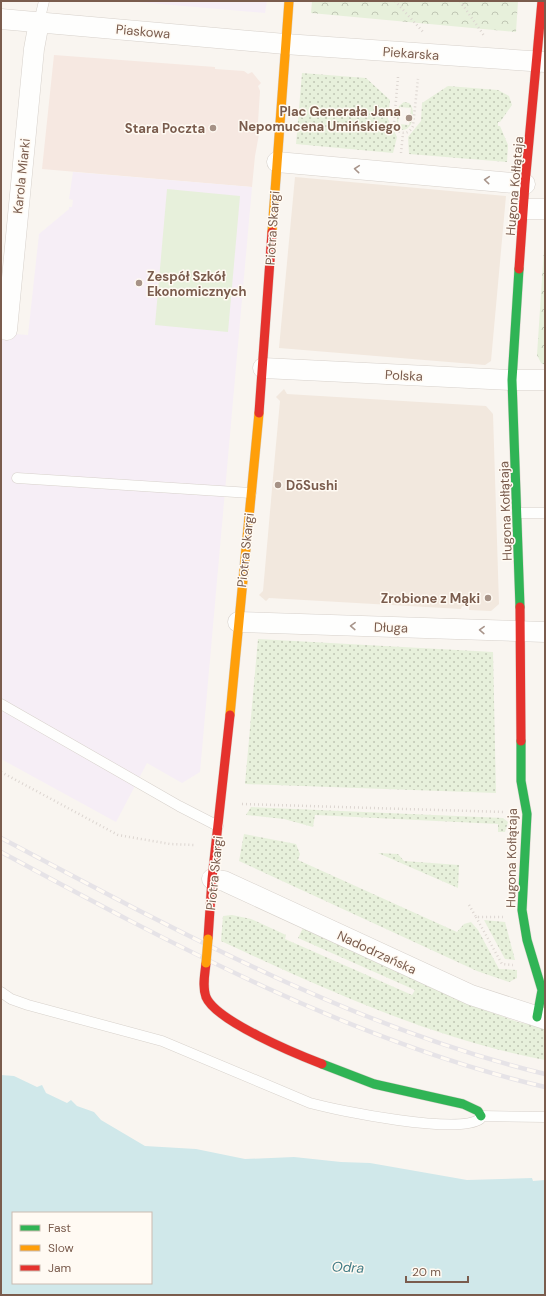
<svg xmlns="http://www.w3.org/2000/svg" width="546" height="1296" viewBox="0 0 546 1296" font-family="'DM Sans',sans-serif">
	<style>
		.residential { fill: #f2e8de }
		.commercial { fill: #f6e8e1 }
		.education { fill: #f6eef6 }
		.grass { fill: url(#grass-dots); fill-rule: evenodd }
		.forest { fill: url(#forest-crowns) }
		.pitch { fill: #e7f0db }
		.water { fill: #d0e8ea; fill-rule: evenodd }
		.lines { fill: none; stroke-linecap: round; stroke-linejoin: round }
		.lane-casing { stroke: #d7d1cb; stroke-width: 11 }
		.street-casing { stroke: #d7d1cb; stroke-width: 21 }
		.fast-casing { stroke: #d9d2cb; stroke-width: 10 }
		.slow-casing { stroke: #d9d2cb; stroke-width: 10 }
		.jam-casing { stroke: #d9d2cb; stroke-width: 10 }
		.path { stroke: #dcd5d0; stroke-width: 2.5; stroke-dasharray: 1 3; stroke-linecap: butt }
		.lane { stroke: #fefefd; stroke-width: 10 }
		.street { stroke: #fefefd; stroke-width: 20 }
		.fast { stroke: #30b455; stroke-width: 9 }
		.slow { stroke: #ff9f0a; stroke-width: 9 }
		.jam { stroke: #e5322d; stroke-width: 9 }
		.rail-casing { stroke: #e6e3e7; stroke-width: 4.5 }
		.rail { stroke: #fffaf3; stroke-width: 3; stroke-dasharray: 9; stroke-linecap: butt }
		.slow-bridge-casing { stroke: #d9d2cb; stroke-width: 10; stroke-linecap: butt }
		.slow-bridge { stroke: #ff9f0a; stroke-width: 9 }
		.oneway { stroke: #a8958b }
		.poi-dot { fill: #a69286; stroke: #fffaf3; stroke-width: 1.5 }
		.labels { text-anchor: middle; stroke-width: 3; stroke-linejoin: round; paint-order: stroke }
		.street-label { font-size: 13px; fill: #7a5c4d; stroke: #fffaf3 }
		.poi-label { font-size: 13px; font-weight: bold; fill: #7a5c4d; stroke: #fffaf3; text-anchor: end }
		.water-label { font-size: 14px; font-style: italic; fill: #437c86; stroke: #fffaf3 }
	</style>
	<defs>
		<pattern id="grass-dots" width="8" height="8" patternUnits="userSpaceOnUse"><rect width="8" height="8" fill="#e7f0db"/><path d="M2 2h.1M6 6h.1" fill="none" stroke="#c0c6b4" stroke-width="1.8" stroke-linecap="round"/></pattern>
		<pattern id="forest-crowns" width="20" height="18" patternUnits="userSpaceOnUse"><rect width="20" height="18" fill="#e7f0db"/><path d="M2 6a3 3 0 1 1 6 0M12 15a3 3 0 1 1 6 0" fill="none" stroke="#c0c6b4"/></pattern>
	</defs>
	<rect width="100%" height="100%" fill="#f9f5f0"/>
	<path class="residential" d="M295,177l211,19 -15,165 -6,4 -206,-17z
		M284,389l3,5 199,12 7,8 6,190 -8,7 -22,-1v-3l-7,-1 -1,3 -192,-11 -3,3 -7,-6 4,-4 12,-136 5,-54 -4,-4z"/>
	<path class="commercial" d="M54,55l161,12v2l29,2 4,3 4,-2 9,11 -3,3 2,5 -2,31v12h1l-4,22 -3,31 -210,-18z"/>
	<path class="education" d="M126,1h141l-2,12z
		M73,172l179,15 -52,585 -18,11 -35,-20 -31,59 -115,-63v-426l27,2 11,-101 30,-25v-2h3l1,-7 -4,-1z"/>
	<path class="grass" d="M302,73l64,5 24,22 -2,19 9,18 -4,16 -97,-9z
		M448,86l50,4 11,6 3,9 -12,17h-2v4h2l8,19 -1,17 -98,-8 -1,-17 13,-16 1,-18z
		M404,102l5,1c7,6 5,26 -6,27 -9,-4 -6,-15 -4,-24zM400,107l11,1 -2,17 -11,-1z
		M258,639l235,13 3,141 -251,-9z
		M251,807l252,11 5,4 -3,10h-7v-8l-183,-9 -2,12 -29,-8 -38,-4z
		M244,834l52,10 4,10 -2,6 159,72 7,-8 7,-2 7,8 21,39 18,1v8l-8,4 -32,-11 -238,-110z
		M378,853l20,1 6,7 55,4 -1,23z
		M232,915l19,4 35,16 -1,4 127,56 3,-5 -117,-52 5,-10 162,75 53,19 27,6v32c-115,-22 -218,-70 -324,-119l2,-25z
		M484,920l21,2 10,38 -10,-1z"/>
	<path class="forest" d="M312,1h206l-2,31 -205,-19z
		M545,233v132l-4,-2 -4,-8z"/>
	<path class="pitch" d="M167,189l73,7 -12,136 -73,-7z"/>
	<path class="water" d="M1,1075l13,1 23,11 5,-2 4,8 21,10 4,-3 6,6 17,6 7,8 44,26 51,3 49,10 49,-2 47,5 29,1 97,17 65,-2 1,3 12,-1v115h-544zM13,1213h138v70h-138z"/>
	<g class="lines">
		<defs>
			<path id="lane" d="M39,22l5,-21
				M17,478l234,15
				M518,513h27
				M1,704l178,102 39,20
				M1,992l10,7 17,6 134,36 148,62c29,8 148,32 170,16l1,-3 64,1"/>
			<path id="street" d="M1,19l284,25 260,18
				M277,162l248,22
				M525,209h20
				M7,330l27,-281 5,-27
				M263,368l249,12h33
				M238,622l307,10
				M212,879l12,2 247,114 74,24"/>
			<path id="fast" d="M519,269l-7,111 8,227
				M521,741v40l6,33 -5,96 5,30 15,50 -5,27
				M322,1064l52,20 89,20 15,7 3,5"/>
			<path id="slow" d="M272,232l17,-231
				M230,715l29,-302"/>
			<path id="jam" d="M519,269l6,-85 17,-183
				M259,413l13,-181
				M520,607l1,134
				M208,939l4,-60 18,-164
				M206,963c-1,11 -4,23 0,34 10,24 90,57 116,67"/>
		</defs>
		<use href="#lane" class="lane-casing"/>
		<use href="#street" class="street-casing"/>
		<use href="#fast" class="fast-casing"/>
		<use href="#slow" class="slow-casing"/>
		<use href="#jam" class="jam-casing"/>
		<path class="path" d="M395,1l29,32
			M460,1l25,36
			M398,77l-4,46 3,7c6,5 13,3 16,-4l5,-47
			M401,153l2,-20
			M1,772l117,63 52,9 25,1
			M242,804l262,8
			M469,905l7,12h27
			M476,917l26,47 11,1"/>
		<use href="#lane" class="lane"/>
		<use href="#street" class="street"/>
		<use href="#fast" class="fast"/>
		<use href="#slow" class="slow"/>
		<use href="#jam" class="jam"/>
		<defs>
			<path id="rail" d="M1,838c174,92 351,189 544,236
				M1,852c172,93 353,190 544,235"/>
		</defs>
		<use href="#rail" class="rail-casing"/>
		<use href="#rail" class="rail"/>
		<defs>
			<path id="slow-bridge" d="M206,963l2,-24"/>
		</defs>
		<use href="#slow-bridge" class="slow-bridge-casing"/>
		<use href="#slow-bridge" class="slow-bridge"/>
	</g>
	<defs><path id="oneway-chevron" d="M-2-3.5L2.5 0L-2 3.5" fill="none" stroke-width="1.6" stroke-linecap="round" stroke-linejoin="round"/></defs>
	<g class="oneway">
		<use href="#oneway-chevron" transform="translate(357 169) rotate(-175)"/>
		<use href="#oneway-chevron" transform="translate(487 180) rotate(-175)"/>
		<use href="#oneway-chevron" transform="translate(353 626) rotate(-178)"/>
		<use href="#oneway-chevron" transform="translate(482 630) rotate(-178)"/>
	</g>
	<g class="poi-dot">
		<circle cx="409" cy="118" r="4"/>
		<circle cx="213" cy="128" r="4"/>
		<circle cx="139" cy="283" r="4"/>
		<circle cx="278" cy="485" r="4"/>
		<circle cx="488" cy="598" r="4"/>
	</g>
	<g class="labels">
		<g class="street-label">
			<text transform="translate(143 31) rotate(5)" y="5">Piaskowa</text>
			<text transform="translate(411 53) rotate(4)" y="5">Piekarska</text>
			<text transform="translate(21 176) rotate(-84)" y="5">Karola Miarki</text>
			<text transform="translate(514 186) rotate(-85)" y="5">Hugona Kołłątaja</text>
			<text transform="translate(272 228) rotate(-86)" y="5">Piotra Skargi</text>
			<text transform="translate(404 375) rotate(3)" y="5">Polska</text>
			<text transform="translate(505 511) rotate(-92)" y="5">Hugona Kołłątaja</text>
			<text transform="translate(245 550) rotate(-84)" y="5">Piotra Skargi</text>
			<text transform="translate(391 627) rotate(2)" y="5">Długa</text>
			<text transform="translate(511 858) rotate(-89)" y="5">Hugona Kołłątaja</text>
			<text transform="translate(214 873) rotate(-84)" y="5">Piotra Skargi</text>
			<text transform="translate(377 952) rotate(25)" y="5">Nadodrzańska</text>
		</g>
		<g class="poi-label">
			<text x="401" y="116">Plac Generała Jana<tspan x="401" dy="15">Nepomucena Umińskiego</tspan></text>
			<text x="205" y="133">Stara Poczta</text>
			<text x="147" y="281" text-anchor="start">Zespół Szkół<tspan x="147" dy="15">Ekonomicznych</tspan></text>
			<text x="286" y="490" text-anchor="start">DōSushi</text>
			<text x="480" y="603">Zrobione z Mąki</text>
		</g>
		<g class="water-label">
			<text transform="translate(348 1267) rotate(3)" y="5">Odra</text>
		</g>
	</g>
	<rect width="546" height="1296" fill="none" stroke="#7a5c4d" stroke-width="4"/>
	<rect x="12" y="1212" width="140" height="72" fill="#fffaf3" stroke="#cabbb1"/>
	<rect x="20" y="1225" width="20" height="6" fill="#30b455" stroke="#cabbb1"/>
	<text x="48" y="1232" font-size="12" fill="#7a5c4d">Fast</text>
	<rect x="20" y="1245" width="20" height="6" fill="#ff9f0a" stroke="#cabbb1"/>
	<text x="48" y="1252" font-size="12" fill="#7a5c4d">Slow</text>
	<rect x="20" y="1265" width="20" height="6" fill="#e5322d" stroke="#cabbb1"/>
	<text x="48" y="1272" font-size="12" fill="#7a5c4d">Jam</text>
	<path d="M406 1276v6h62v-6" fill="none" stroke="#7a5c4d" stroke-width="2"/>
	<text x="412" y="1276" font-size="12" fill="#7a5c4d" stroke="#fffaf3" stroke-width="3" paint-order="stroke">20 m</text>
</svg>
